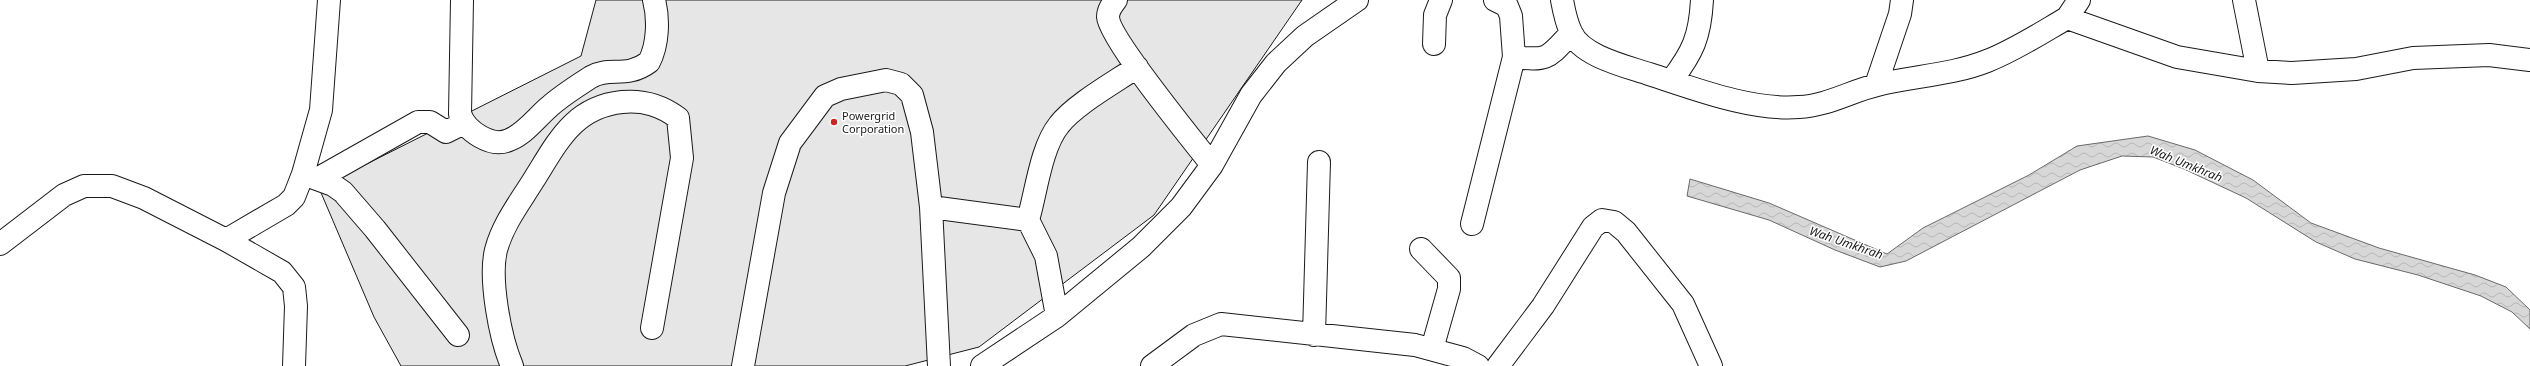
<svg xmlns="http://www.w3.org/2000/svg" width="2530" height="366" viewBox="0 0 2530 366" font-family="'Noto Sans',sans-serif">
	<style>
		.water { fill: url(#water-waves); stroke: #6a6a6a }
		.building { fill: #e6e6e6; stroke: #1a1a1a }
		.lines { fill: none; stroke-linecap: round; stroke-linejoin: round }
		.minor-casing { stroke: #1a1a1a; stroke-width: 24 }
		.minor { stroke: #fff; stroke-width: 22 }
		.poi-dot { fill: #c62828; stroke: #fff; stroke-width: 1.5 }
		.labels { text-anchor: middle; stroke-width: 3; stroke-linejoin: round; paint-order: stroke }
		.poi-label { font-size: 11px; fill: #1a1a1a; stroke: #fff; text-anchor: start }
		.water-label { font-size: 12px; font-style: italic; fill: #1a1a1a; stroke: #fff }
	</style>
	<defs>
		<pattern id="water-waves" width="16" height="10" patternUnits="userSpaceOnUse"><rect width="16" height="10" fill="#d7d7d7"/><path d="M0 5q4-4 8 0t8 0" fill="none" stroke="#b8b8b8"/></pattern>
	</defs>
	<rect width="100%" height="100%" fill="#fff"/>
	<path class="water" d="M2148,136l47,14 58,30 58,43 68,25 96,27 31,12 24,23v19l-18,-17 -31,-16 -63,-21 -63,-16 -39,-17 -70,-44 -62,-29 -31,-12 -31,-1 -42,14 -174,91 -26,6 -45,-17 -66,-30 -82,-24 3,-17 79,24 118,51 36,-26 106,-53 48,-29z"/>
	<path class="building" d="M596,0h706l-148,215 -175,132 -74,19h-504l-27,-49 -55,-129 262,-132z"/>
	<g class="lines">
		<defs>
			<path id="minor" d="M462,0l-2,114c6,17 31,34 49,26 16,-6 27,-22 40,-33 12,-11 28,-21 42,-30 19,-11 35,2 58,-15 9,-17 10,-43 5,-62
				M1116,0c-4,5 -8,10 -8,17 1,21 86,125 104,148
				M1562,0c2,11 4,22 9,32 10,24 54,34 78,42 44,14 102,37 150,33 28,-1 52,-16 78,-22 36,-9 75,-10 110,-24 28,-11 54,-28 80,-43l110,39 81,14 34,2 64,-4 57,-11 76,-3 41,5
				M2244,0l14,71
				M2067,18l12,-18
				M1434,44l1,-29 6,-15
				M1514,57c35,4 34,1 57,-24
				M1671,81c22,-29 29,-44 31,-81
				M1876,85l24,-71 2,-14
				M303,174l30,11 10,7 32,37 83,106
				M317,179l101,-57h12l16,10 18,-9
				M931,207l97,13 18,36 11,60
				M1028,220c8,-27 13,-73 31,-95 15,-20 56,-43 78,-58
				M1472,224l42,-167 -3,-41 -4,-10 -12,-6
				M226,240l60,-35 8,-8 9,-23 18,-64 8,-110
				M0,244l64,-49 20,-9h28l32,12 82,42 56,32 12,15 2,19 -2,60
				M1421,249l28,29v11l-17,60
				M1314,335l5,-173
				M512,366c-12,-28 -23,-87 -16,-116 7,-26 24,-48 37,-69 24,-38 40,-74 89,-79 22,-2 39,3 56,16l4,40 -30,170
				M743,366l31,-173 16,-50 35,-47 16,-7 45,-9 15,4 11,11 10,37 9,75 8,159
				M982,366l75,-50 84,-69 40,-40 31,-42 39,-70 25,-32 29,-27 52,-36
				M1152,366l42,-31 27,-11 194,21 48,13 15,8
				M1498,366l45,-60 50,-79 9,-7 12,2 12,10 57,72 28,62"/>
		</defs>
		<use href="#minor" class="minor-casing"/>
		<use href="#minor" class="minor"/>
	</g>
	<circle class="poi-dot" cx="834" cy="122" r="4"/>
	<g class="labels">
		<g class="poi-label">
			<text x="842" y="120">Powergrid<tspan x="842" dy="13">Corporation</tspan></text>
		</g>
		<g class="water-label">
			<text transform="translate(2186 164) rotate(22)" y="4">Wah Umkhrah</text>
			<text transform="translate(1846 243) rotate(19)" y="4">Wah Umkhrah</text>
		</g>
	</g>
</svg>
